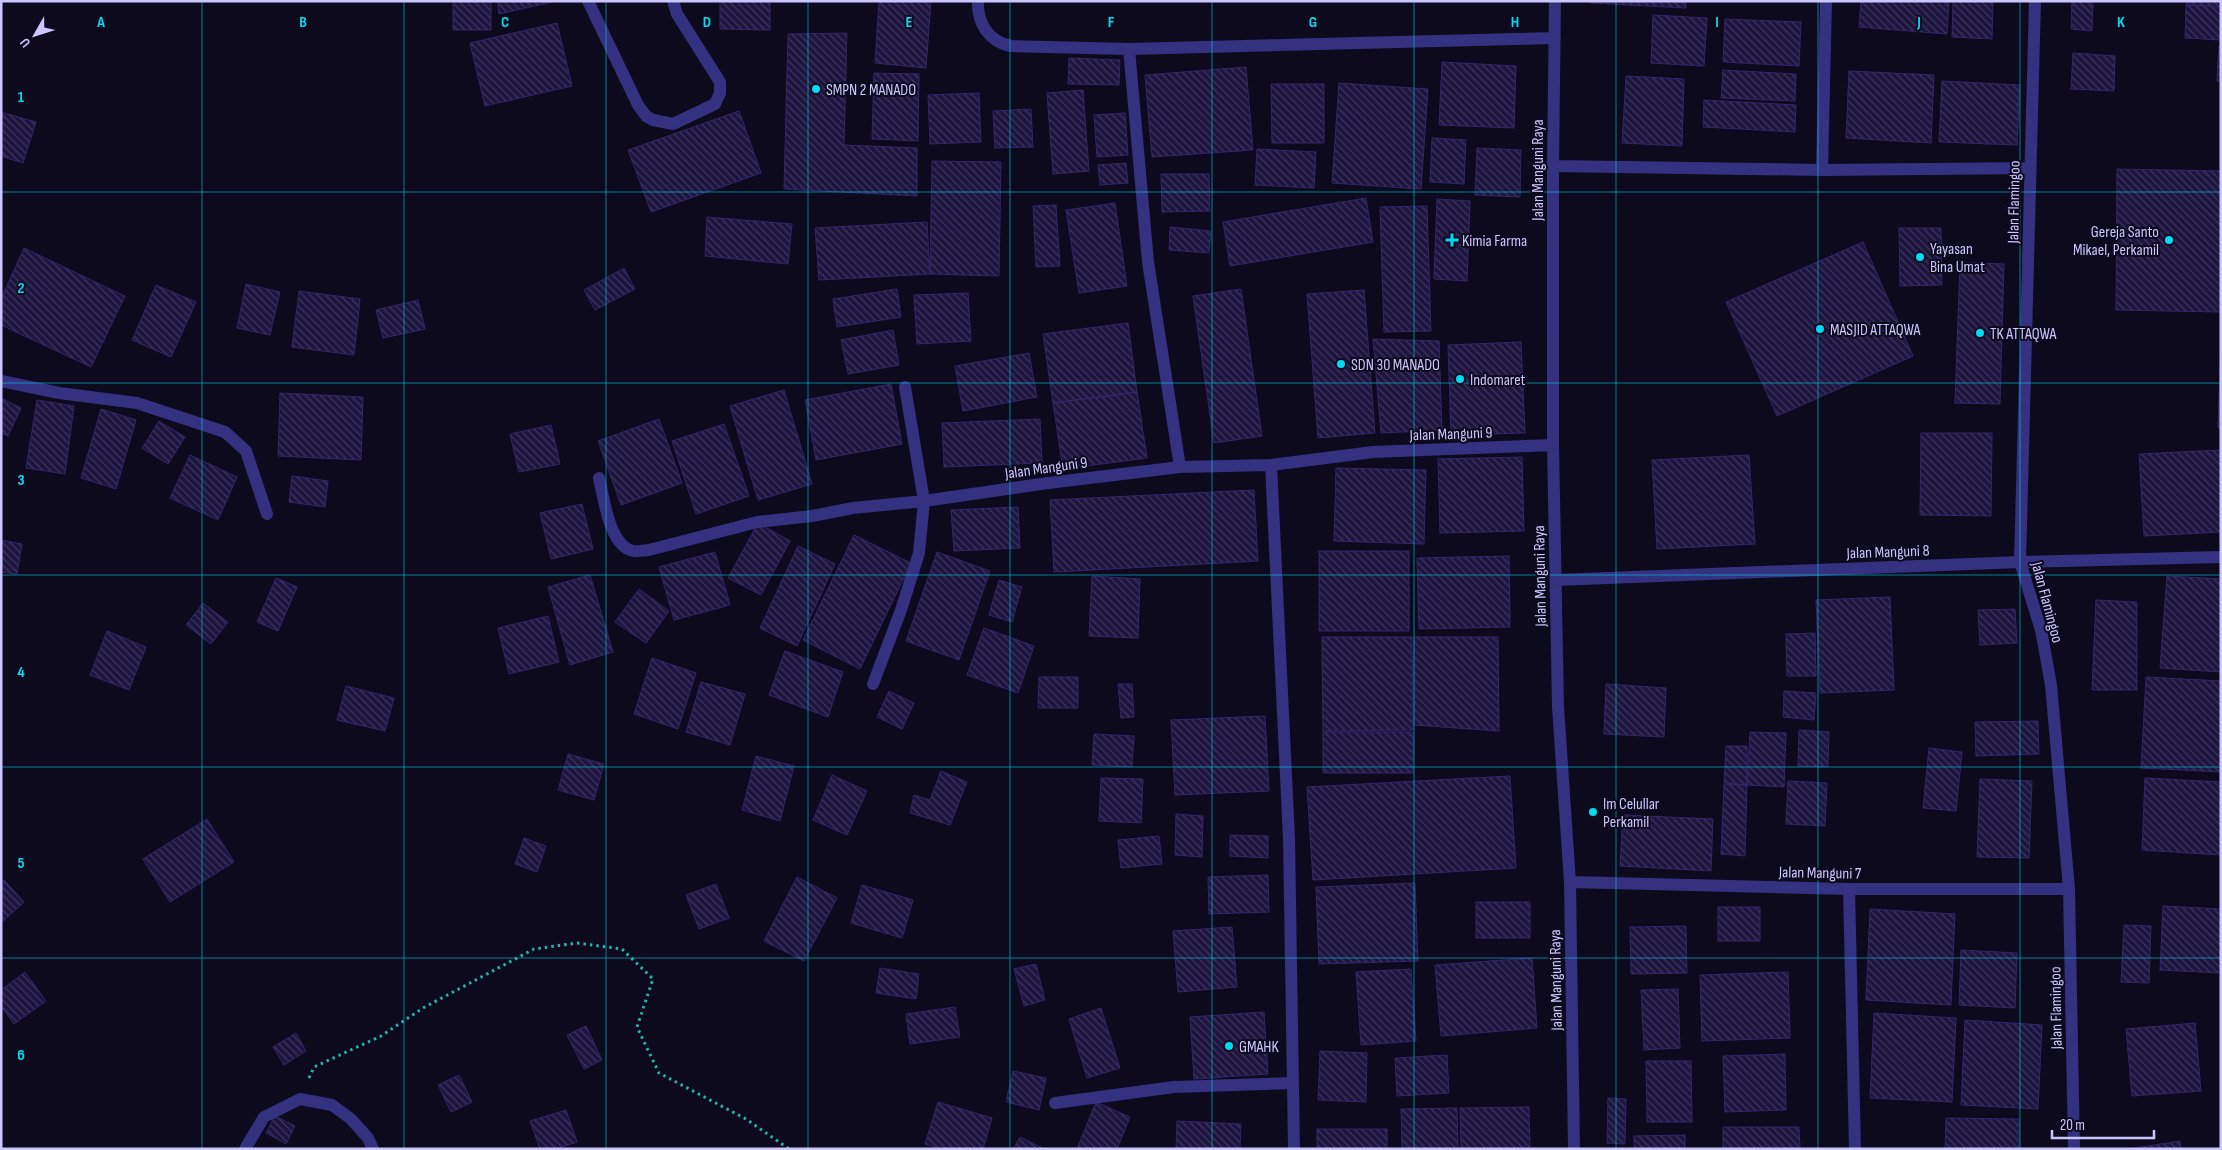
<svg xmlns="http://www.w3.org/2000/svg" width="2222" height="1150" viewBox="0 0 2222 1150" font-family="'Sofia Sans Condensed',sans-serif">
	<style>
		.building { fill: url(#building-back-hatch); stroke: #32256d }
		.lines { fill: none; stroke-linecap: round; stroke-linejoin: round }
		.path { stroke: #23b5ab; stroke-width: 3; stroke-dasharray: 2.5 4; stroke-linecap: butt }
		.minor { stroke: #333180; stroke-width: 12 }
		.grid { fill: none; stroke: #00dbf1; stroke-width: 1; stroke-opacity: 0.55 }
		.poi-dot { fill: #00dbf1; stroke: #0d0a1d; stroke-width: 2 }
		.labels { text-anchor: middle; stroke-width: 4; stroke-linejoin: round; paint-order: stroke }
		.poi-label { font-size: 16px; fill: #ccc6ff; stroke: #0d0a1d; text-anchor: start }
		.street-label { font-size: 16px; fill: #ccc6ff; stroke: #0d0a1d }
		.grid-label { font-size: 16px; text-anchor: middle; font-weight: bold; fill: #00dbf1; stroke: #0d0a1d; stroke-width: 4; stroke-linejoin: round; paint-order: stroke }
	</style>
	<defs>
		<pattern id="building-back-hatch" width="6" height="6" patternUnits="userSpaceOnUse" patternTransform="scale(1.25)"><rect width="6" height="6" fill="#1d153f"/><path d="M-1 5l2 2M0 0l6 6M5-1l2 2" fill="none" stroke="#3d365c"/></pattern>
	</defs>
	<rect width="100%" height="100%" fill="#0d0a1d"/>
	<path class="building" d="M453,1h38v29h-38z
		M497,1h60l-58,13z
		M720,1h50v29l-50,-1z
		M879,1h52l-5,67 -51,-5z
		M1591,1h95v7l-95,-5z
		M1861,1h88l-2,33 -88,-7z
		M1953,1h40l-1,38 -40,-2z
		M2072,1h21l-1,30 -21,-2z
		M2187,1h34v6l-35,-2z
		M2186,5l35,2v33l-36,-2z
		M1653,15l54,3 -3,48 -53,-3z
		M1725,19l76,3 -2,44 -76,-4z
		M557,23l15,63 -87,20 -15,-63z
		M847,33l-3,112 73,3v48l-133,-7 4,-155z
		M2219,46h2v35h-4z
		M2073,53l42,3 -1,35 -43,-2z
		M1069,58l51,2 -1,25 -51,-1z
		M1442,62l74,4 -2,62 -75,-3z
		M1246,67l7,83 -101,7 -7,-82z
		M1723,70l73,4 -1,27 -74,-3z
		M1849,71l85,4 -3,68 -85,-5z
		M874,73l45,1 -1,67 -46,-2z
		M1626,76l58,3 -2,67 -60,-3z
		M1942,81l78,4 -3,60 -78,-3z
		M1339,83l89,6 -7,100 -89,-6z
		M1271,84h53v59h-52z
		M1083,90l6,81 -36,3 -6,-81z
		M979,93l2,49 -51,2 -2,-49z
		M1704,100l92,5 -1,27 -92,-5z
		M1031,109l2,38 -38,1 -2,-37z
		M739,111l22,62 -110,39 -23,-62z
		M1,112l35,10 -13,41 -22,-7z
		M1125,113l3,42 -31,2 -3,-42z
		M1432,138l34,2 -2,44 -34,-2z
		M1477,148l44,2 -1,47 -45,-2z
		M1257,149l59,3 -2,36 -59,-3z
		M932,161l69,1 -2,114 -69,-2z
		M1126,163l2,20 -28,2 -2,-20z
		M2117,169l104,2v141l-105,-2z
		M1161,174h48l1,37 -48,1z
		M1366,198l7,44 -143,24 -7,-44z
		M1437,199l33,2 -3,80 -33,-2z
		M1115,203l12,83 -48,7 -13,-83z
		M1056,205l4,61 -24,1 -3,-61z
		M1427,206l4,125 -47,1 -4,-125z
		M707,217l85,7 -4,40 -83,-8z
		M927,222l3,52 -111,6 -4,-52z
		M1170,227l41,4 -2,22 -40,-3z
		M1899,228h42l1,57 -42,1z
		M1863,242l50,114 -136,60 -51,-114z
		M24,248l101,48 -34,71 -90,-42v-26z
		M1960,262l44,2 -4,140 -45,-1z
		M624,268l11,21 -40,21 -11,-20z
		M246,284l34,8 -10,43 -33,-7z
		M156,285l40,17 -25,55 -39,-17z
		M897,289l4,28 -64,10 -4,-28z
		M1241,289l21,147 -48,7 -21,-147z
		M1364,290l11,143 -57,5 -11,-144z
		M299,291l61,8 -6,56 -62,-8z
		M968,293l3,48 -54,3 -3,-49z
		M418,300l7,29 -42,9 -7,-28z
		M1128,323l9,69 -84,11 -10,-69z
		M893,330l6,35 -51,9 -7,-34z
		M2221,338v90h-3z
		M1373,339l66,2 3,89 -61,3z
		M1521,342l4,91 -74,2 -3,-90z
		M1029,353l8,44 -74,14 -8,-45z
		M891,384l11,60 -86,16 -11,-60z
		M784,390l28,94 -54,16 -28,-94z
		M1137,392l10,66 -84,11 -10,-66z
		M280,393l83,4 -2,63 -83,-4z
		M1,398l20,10 -13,28 -7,-3z
		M37,400l37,6 -9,68 -39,-6z
		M101,409l35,11 -20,69 -35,-11z
		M659,419l23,64 -61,22 -23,-64z
		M1040,419l2,44 -98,4 -2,-44z
		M159,421l26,16 -17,27 -26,-16z
		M724,424l25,72 -53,18 -24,-73z
		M551,425l9,39 -41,8 -9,-38z
		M1921,433h71l-1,83 -71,-1z
		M2221,450v82l-77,4 -5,-82z
		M190,455l47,22 -19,43 -48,-22z
		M1749,455l6,89 -98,5 -5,-89z
		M1522,457l2,74 -84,2 -2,-74z
		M1336,468l90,2 -2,74 -90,-3z
		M292,476l36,5 -3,26 -36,-5z
		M1254,490l4,71 -204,11 -4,-72z
		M582,504l11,45 -42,10 -11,-46z
		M1018,507l2,41 -66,3 -3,-41z
		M758,523l32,18 -29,54 -33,-17z
		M854,535l57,28 -51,106 -57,-29z
		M1,540l21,4 -5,30 -16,-2z
		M798,546l37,18 -38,82 -37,-18z
		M1319,551h90v80h-90z
		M715,552l15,53 -56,15 -15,-53z
		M937,552l53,19 -31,89 -53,-19z
		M1509,556l1,71 -91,2 -2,-71z
		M590,575l23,77 -43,13 -22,-78z
		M1092,576l48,3 -2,59 -49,-2z
		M2167,576l54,3v93l-61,-4z
		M276,578l21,9 -19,44 -21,-9z
		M999,580l23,7 -10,35 -23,-7z
		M639,589l30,22 -23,32 -31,-21z
		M1890,597l4,93 -74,3 -4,-93z
		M2096,600l41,2v88h-45z
		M203,603l25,19 -17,22 -25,-19z
		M2015,609l2,34 -37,2 -2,-35z
		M548,616l11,46 -50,12 -11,-46z
		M984,628l50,18 -16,47 -51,-18z
		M107,631l39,16 -17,43 -39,-15z
		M1815,633l1,43h-29l-1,-42z
		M1322,637h90l1,93 -90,1z
		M1414,637h84l1,94 -85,-6z
		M785,651l58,21 -15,45 -59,-22z
		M652,658l44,15 -18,56 -44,-15z
		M1039,677h39v31h-40z
		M2146,677l75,4v91l-80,-4z
		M701,682l44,12 -15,51 -44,-13z
		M1118,684h14l2,33 -13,1z
		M1606,684l60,4 -2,49 -60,-3z
		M346,686l48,12 -9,33 -48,-11z
		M889,691l25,12 -12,26 -25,-12z
		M1784,691l32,2 -2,27 -31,-3z
		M1265,716l4,75 -94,4 -4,-75z
		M2038,721l1,33 -63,2 -1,-34z
		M1799,730l30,2 -1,35 -30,-1z
		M1323,732h90v41h-90z
		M1750,732l36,1 -2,54 -37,-2z
		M1094,734l40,2 -2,31 -40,-2z
		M1726,746h21v39l-23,-2z
		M1929,748l33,4 -6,59 -33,-3z
		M568,754l36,10 -10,36 -36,-10z
		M756,756l38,10 -14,55 -38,-11z
		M941,771l26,11 -17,43 -40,-12 4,-18 16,5z
		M832,775l35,16 -20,44 -34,-15z
		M1510,776l6,92 -203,12 -6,-93z
		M1101,778l42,1 -2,44 -42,-2z
		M2145,778l76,4v73l-79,-5z
		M1980,779l52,2 -3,77 -52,-1z
		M1788,781l39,2 -2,43 -39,-2z
		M1724,784l23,1 -2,71 -24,-2z
		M1176,814l27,2 -1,41 -27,-2z
		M1623,815l90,4 -2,52 -91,-5z
		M207,819l27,43 -64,40 -27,-43z
		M1230,835l38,1v22l-38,-2z
		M1159,836l3,28 -41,4 -3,-28z
		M524,838l22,8 -9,26 -22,-8z
		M1268,875l1,37 -60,2 -1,-37z
		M797,877l40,21 -33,63 -40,-20z
		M4,880l20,22 -23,21v-40z
		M1415,883l3,78 -99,3 -3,-77z
		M716,884l13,34 -30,11 -13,-34z
		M862,885l51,15 -11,38 -51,-15z
		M1476,902h54v36h-54z
		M2163,906l58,3v64l-61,-3z
		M1718,907h42v34h-42z
		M1870,909l85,5 -4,91 -85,-5z
		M2124,925l27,1 -2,57 -28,-1z
		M1686,926l1,47 -56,1 -1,-47z
		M1232,927l5,60 -59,5 -5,-61z
		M1961,950l56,3 -2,55 -56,-3z
		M1532,958l5,70 -96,8 -6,-71z
		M1036,964l9,36 -21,6 -10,-37z
		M880,968l39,6 -3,25 -40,-6z
		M1411,969l5,72 -55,4 -5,-73z
		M25,972l21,29 -32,23 -13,-18v-16z
		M1788,972l2,66 -88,3 -2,-66z
		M1678,989l2,59 -36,2 -3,-60z
		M955,1007l5,30 -50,7 -4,-30z
		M1101,1008l19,60 -33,10 -18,-59z
		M1264,1012l4,62 -74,5 -4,-62z
		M1874,1013l82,5 -4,84 -82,-4z
		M1965,1020l77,5 -4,84 -77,-4z
		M2195,1023l6,68 -69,5 -6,-67z
		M586,1026l16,34 -18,9 -17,-34z
		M296,1033l10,18 -22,14 -11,-18z
		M1320,1051l47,2 -1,49 -48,-2z
		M1785,1054l1,56 -61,2 -2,-56z
		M1447,1055l2,38 -52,3 -2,-38z
		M1646,1061h45l1,61h-45z
		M1013,1071l33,7 -7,32 -33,-8z
		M459,1075l13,27 -21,10 -13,-27z
		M1608,1098l18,1 -1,45 -18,-1z
		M938,1102l54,16 -9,31h-42l-16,-5z
		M1096,1102l34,15 -13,32h-40z
		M1529,1107l1,42h-69l-1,-41z
		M1457,1108l1,41h-56l-1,-40z
		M566,1110l11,32 -21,7h-16l-10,-28z
		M275,1116l20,10 -9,18 -20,-11z
		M1946,1118l73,1v30h-74z
		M1177,1121l64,3 -1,25h-64z
		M1723,1127h76l1,22h-77z
		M1317,1129h70v20h-70z
		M1685,1135v14h-51v-13z
		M1020,1137l22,11 -1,1h-28z
		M2180,1141l1,8h-53z"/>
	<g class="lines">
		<path class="path" d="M309,1078l5,-11 67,-31 42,-28 111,-59 43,-6 45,6 31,30 -16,48 22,46 87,46 43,30"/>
		<path class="minor" d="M588,1l50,104 8,11 7,4 20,4 42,-20 5,-11v-11l-43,-68 -4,-13
			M978,1c-1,22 11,41 33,45l118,3 426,-11
			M1555,1l-2,165v279l5,262 12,175 4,267
			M2035,1l-15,561 21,68 10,55 18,204 5,260
			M1129,49l19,213 32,205
			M1553,166l269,4 208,-2
			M1822,170l4,-169
			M1,381l58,12 78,10 88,29 21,19 21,63
			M1271,465l18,373 5,311
			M599,478c5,20 10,68 34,73 4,1 11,-1 16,-1l108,-28 55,-6 41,-8 71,-7 124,-18 132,-16 91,-2 102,-13 180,-7
			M1556,580l464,-18 201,-5
			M873,684l28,-74 18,-57 5,-52 -19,-114
			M1570,882l279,7h220
			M1849,889l6,260
			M1055,1103l119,-16 119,-4
			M245,1149l19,-32 36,-18 32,6 19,14 17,19 5,11"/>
	</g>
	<path class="grid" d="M202,1v1148M404,1v1148M606,1v1148M808,1v1148M1010,1v1148M1212,1v1148M1414,1v1148M1616,1v1148M1818,1v1148M2020,1v1148M1,192h2220M1,383h2220M1,575h2220M1,767h2220M1,958h2220"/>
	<g class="poi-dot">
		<circle cx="816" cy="89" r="5"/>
		<path d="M1449.5 232.5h5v5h5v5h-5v5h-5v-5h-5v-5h5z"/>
		<circle cx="2169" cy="240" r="5"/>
		<circle cx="1920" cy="257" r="5"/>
		<circle cx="1820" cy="329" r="5"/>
		<circle cx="1980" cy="333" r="5"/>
		<circle cx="1341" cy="364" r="5"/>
		<circle cx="1460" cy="379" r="5"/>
		<circle cx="1593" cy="812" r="5"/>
		<circle cx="1229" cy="1046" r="5"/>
	</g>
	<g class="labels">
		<g class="poi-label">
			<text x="826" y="95">SMPN 2 MANADO</text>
			<text x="2159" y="237" text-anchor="end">Gereja Santo<tspan x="2159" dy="18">Mikael, Perkamil</tspan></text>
			<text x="1462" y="246">Kimia Farma</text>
			<text x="1930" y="254">Yayasan<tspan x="1930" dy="18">Bina Umat</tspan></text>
			<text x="1830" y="335">MASJID ATTAQWA</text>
			<text x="1990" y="339">TK ATTAQWA</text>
			<text x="1351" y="370">SDN 30 MANADO</text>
			<text x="1470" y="385">Indomaret</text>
			<text x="1603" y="809">Im Celullar<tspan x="1603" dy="18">Perkamil</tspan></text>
			<text x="1239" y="1052">GMAHK</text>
		</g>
		<g class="street-label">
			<text transform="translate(1537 170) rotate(-90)" y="6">Jalan Manguni Raya</text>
			<text transform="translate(2013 202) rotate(-89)" y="6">Jalan Flamingoo</text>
			<text transform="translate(1451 433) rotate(-2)" y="6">Jalan Manguni 9</text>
			<text transform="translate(1046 467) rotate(-8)" y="6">Jalan Manguni 9</text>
			<text transform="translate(1888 551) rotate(-2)" y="6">Jalan Manguni 8</text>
			<text transform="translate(1539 576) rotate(-91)" y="6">Jalan Manguni Raya</text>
			<text transform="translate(2048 602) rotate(75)" y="6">Jalan Flamingoo</text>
			<text transform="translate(1820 872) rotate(1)" y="6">Jalan Manguni 7</text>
			<text transform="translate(1555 980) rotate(-91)" y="6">Jalan Manguni Raya</text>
			<text transform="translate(2055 1008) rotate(-91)" y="6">Jalan Flamingoo</text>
		</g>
	</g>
	<g class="grid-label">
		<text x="101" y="27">A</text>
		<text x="303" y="27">B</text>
		<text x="505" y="27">C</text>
		<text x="707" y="27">D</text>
		<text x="909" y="27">E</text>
		<text x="1111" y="27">F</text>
		<text x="1313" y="27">G</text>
		<text x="1515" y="27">H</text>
		<text x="1717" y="27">I</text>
		<text x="1919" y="27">J</text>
		<text x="2121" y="27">K</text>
		<text x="21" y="102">1</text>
		<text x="21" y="293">2</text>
		<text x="21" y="485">3</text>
		<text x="21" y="677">4</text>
		<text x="21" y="868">5</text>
		<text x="21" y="1060">6</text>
	</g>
	<rect width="2222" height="1150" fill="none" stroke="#ccc6ff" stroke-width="5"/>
	<g transform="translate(35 35) rotate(231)" stroke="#0d0a1d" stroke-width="4" paint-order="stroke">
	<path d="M0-4L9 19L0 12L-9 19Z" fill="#ccc6ff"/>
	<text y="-8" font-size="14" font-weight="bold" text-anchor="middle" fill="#ccc6ff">U</text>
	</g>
	<path d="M2052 1130v8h102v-8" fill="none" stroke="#ccc6ff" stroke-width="2.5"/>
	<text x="2060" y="1130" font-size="15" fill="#ccc6ff" stroke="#0d0a1d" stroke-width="4" paint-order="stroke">20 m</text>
</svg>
